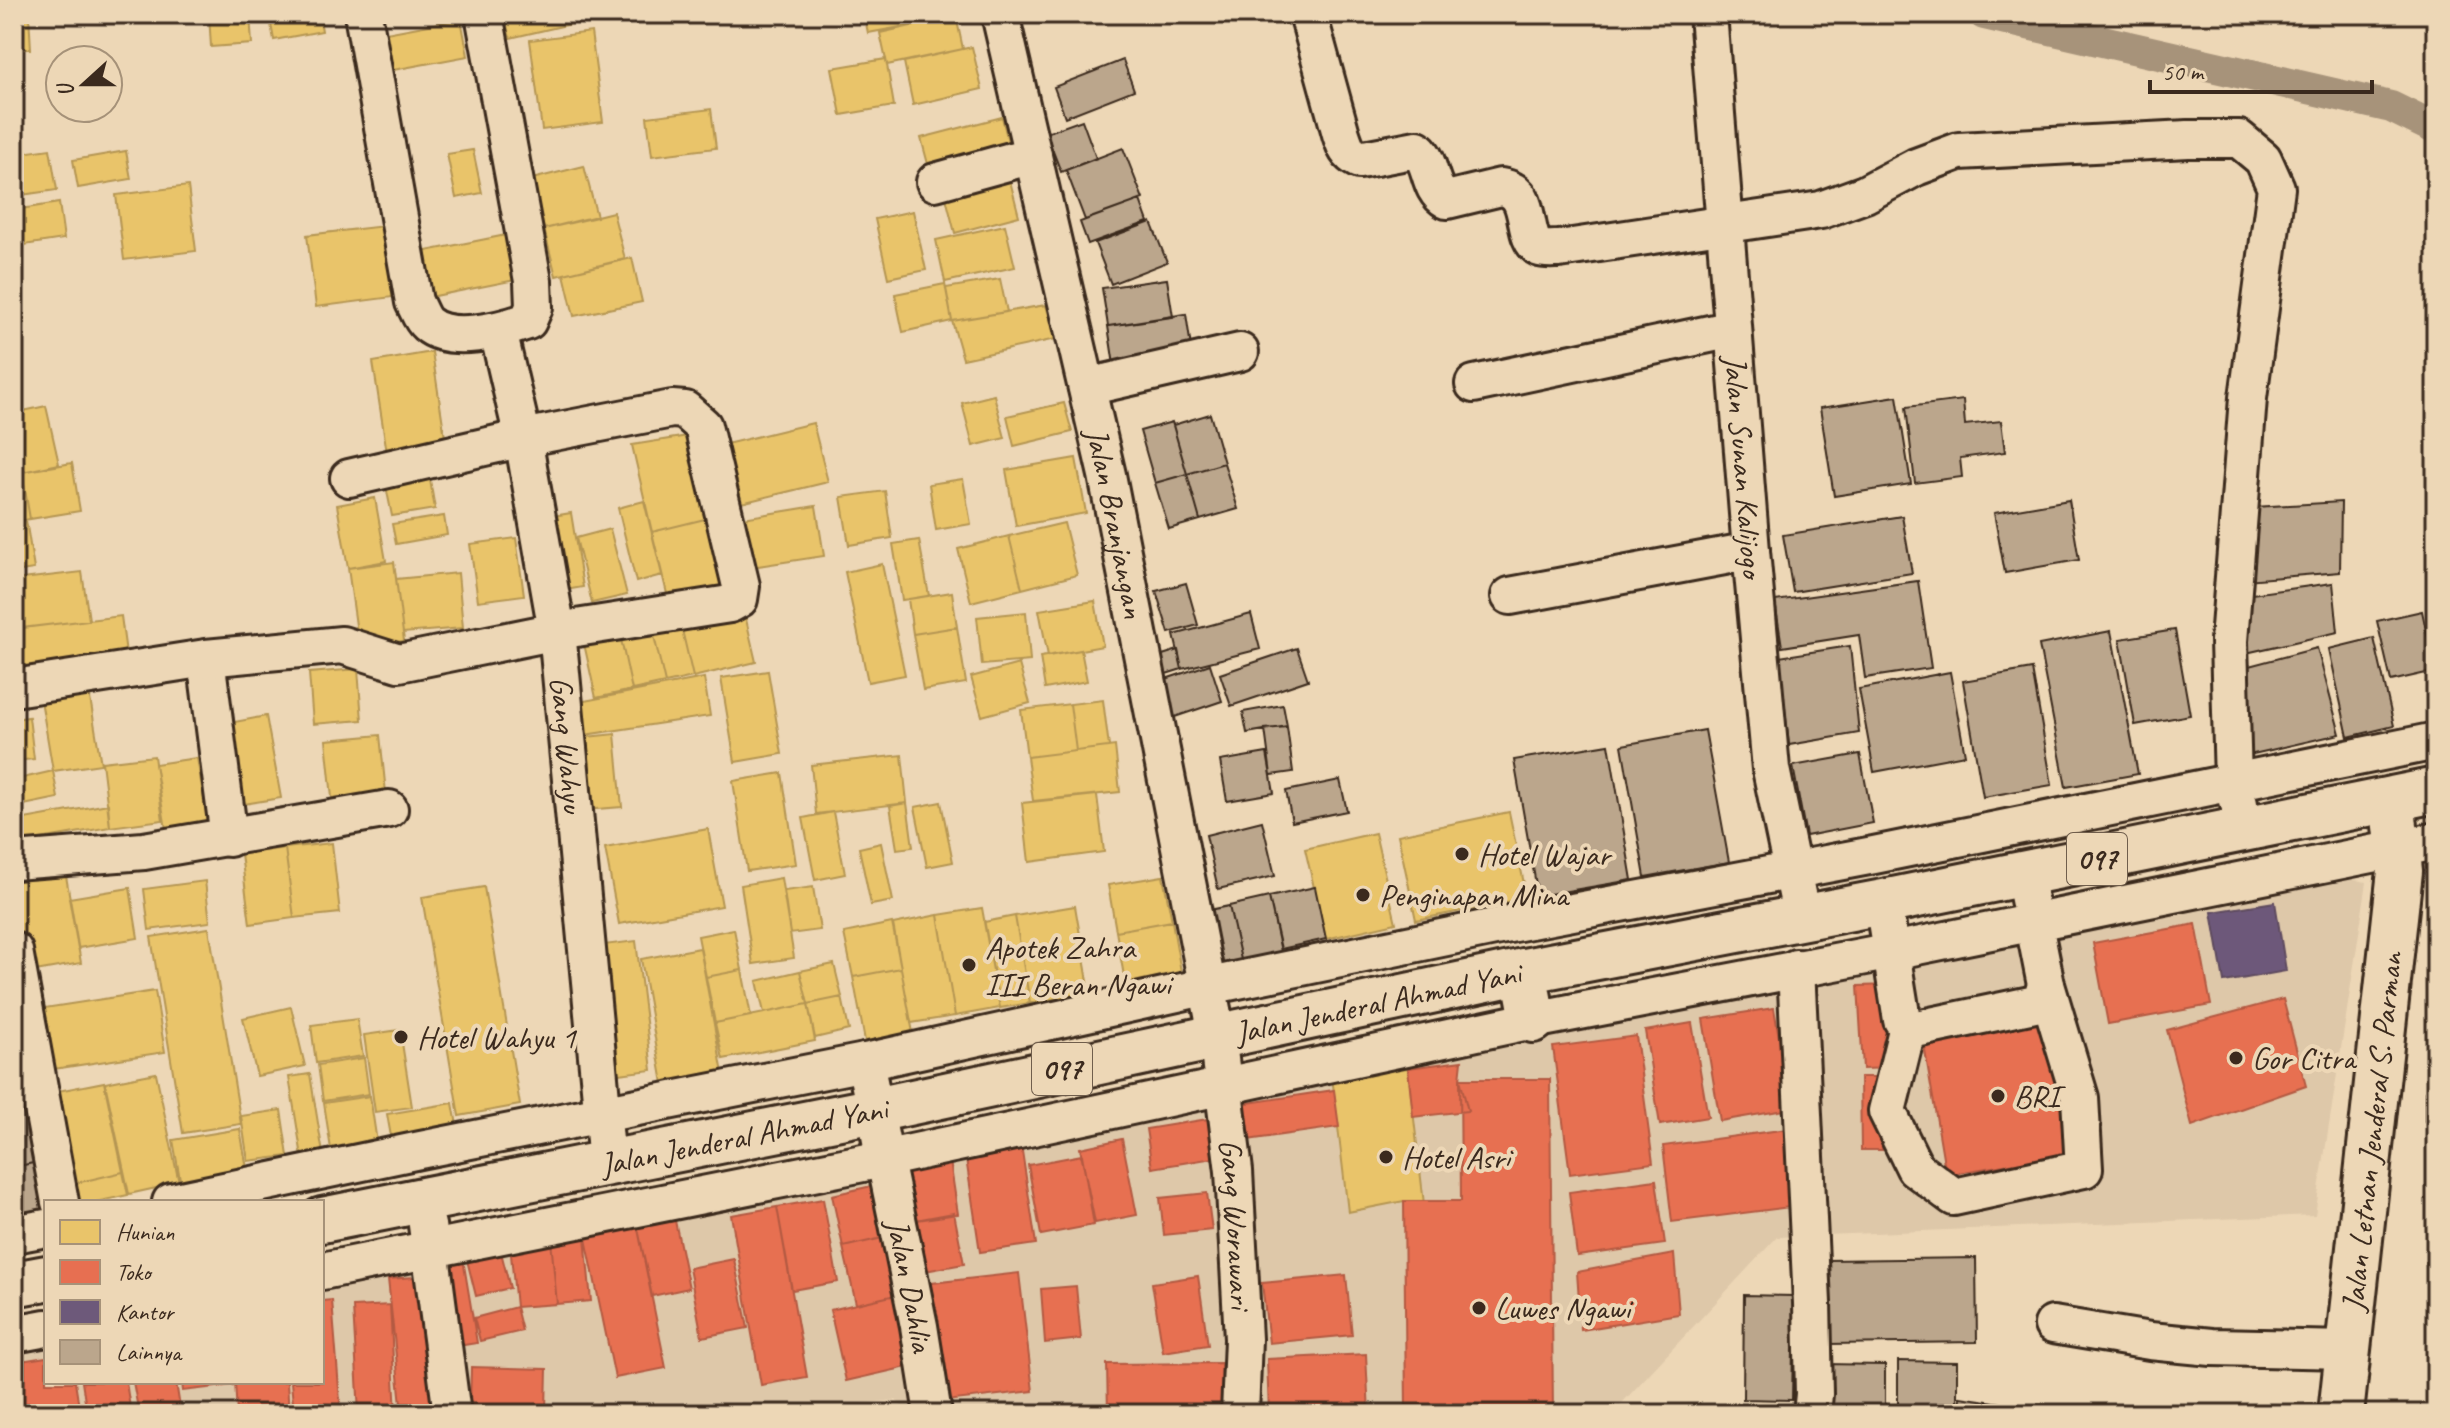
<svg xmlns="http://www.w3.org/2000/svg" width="2450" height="1428" viewBox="0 0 2450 1428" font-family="Caveat,sans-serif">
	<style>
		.built { fill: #dec8a9 }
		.homes { fill: #e9c46a; stroke: #b59653; stroke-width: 2 }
		.shops { fill: #e76f51; stroke: #b35a42; stroke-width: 2 }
		.offices { fill: #6d597a; stroke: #5e4b5e; stroke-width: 2 }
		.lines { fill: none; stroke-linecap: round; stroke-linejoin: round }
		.canal { stroke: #a7937a; stroke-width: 32 }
		.building { fill: #bba68c; stroke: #3b2a1e; stroke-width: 2 }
		.minor-casing { stroke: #3b2a1e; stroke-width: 42 }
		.major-casing { stroke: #3b2a1e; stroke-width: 50 }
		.minor { stroke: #edd7b6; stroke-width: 36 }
		.major { stroke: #edd7b6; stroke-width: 44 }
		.poi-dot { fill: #3b2a1e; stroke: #edd7b6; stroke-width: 3 }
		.labels { text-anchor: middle; stroke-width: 8; stroke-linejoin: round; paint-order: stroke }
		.shield { fill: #edd7b6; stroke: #705e4c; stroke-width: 2 }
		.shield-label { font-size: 30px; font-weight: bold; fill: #3b2a1e }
		.street-label { font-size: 32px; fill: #3b2a1e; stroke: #edd7b6 }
		.poi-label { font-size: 32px; fill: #3b2a1e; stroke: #edd7b6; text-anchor: start }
	</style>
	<rect width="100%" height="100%" fill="#edd7b6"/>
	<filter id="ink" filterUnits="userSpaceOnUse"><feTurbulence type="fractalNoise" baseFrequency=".0125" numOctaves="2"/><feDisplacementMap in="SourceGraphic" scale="16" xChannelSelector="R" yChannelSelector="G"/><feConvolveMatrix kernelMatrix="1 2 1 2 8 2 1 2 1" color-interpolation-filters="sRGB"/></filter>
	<g filter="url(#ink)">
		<path class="built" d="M2337,877l30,5 -52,333 -538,22 -156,167 -2,10h-710l-13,-14 -127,14h-755v-73l32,-6v47h276v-102z"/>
		<path class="homes" d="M14,14h15l2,35h-17z
			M156,14h29v7l-28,1z
			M209,14h41l2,30 -41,3z
			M269,14h50l3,17 -48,9z
			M504,14h69l2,9 -65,15z
			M864,14h52l1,10 -49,9z
			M956,16l7,33 -76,16 -7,-32z
			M461,19l7,37 -75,14 -7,-37z
			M591,32l12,90 -61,8 -12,-90z
			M972,47l10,42 -69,16 -9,-43z
			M886,59l8,47 -53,9 -9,-47z
			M17,68l6,42 -9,1v-42z
			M711,109l5,39 -64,8 -5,-39z
			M1002,117l10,41 -80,21 -11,-41z
			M50,149l7,41 -43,6v-42z
			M473,150l9,43 -26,5 -9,-44z
			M126,151l5,28 -53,9 -5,-28z
			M584,166l13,51 -53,12 -12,-50z
			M1007,169l12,47 -64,17 -12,-47z
			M188,186l8,65 -72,9 -8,-65z
			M59,203l5,36 -47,7 -3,-36z
			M913,211l13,59 -38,8 -13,-59z
			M613,212l12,47 -69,17 -12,-47z
			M1005,225l10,42 -70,15 -9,-42z
			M384,226l9,71 -77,10 -9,-72z
			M516,233l9,45 -95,19 -9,-45z
			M632,258l10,44 -68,14 -10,-42z
			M1000,279l7,33 -55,9 -6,-33z
			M945,284l7,37 -49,11 -8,-38z
			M1046,305l10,34 -93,20 -11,-38z
			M432,352l14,92 -59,9 -14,-91z
			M994,395l11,43 -32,8 -11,-43z
			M1064,403l8,29 -58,14 -7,-30z
			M46,406l13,58 -37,8 -8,-35v-24z
			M813,423l15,59 -91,22 -15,-59z
			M688,436l21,82 -57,14 -20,-87z
			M1076,458l10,55 -70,13 -10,-56z
			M72,463l8,48 -50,8 -8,-47z
			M428,468l7,41 -43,7 -8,-40z
			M22,472l8,47 -16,3v-49z
			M963,479l8,45 -35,6 -7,-46z
			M885,491l7,47 -43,7 -8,-48z
			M375,498l11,63 -38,7 -11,-63z
			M644,501l18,74 -26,7 -18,-74z
			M816,506l8,50 -73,11 -8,-49z
			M571,513l12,74 -29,5 -13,-74z
			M444,516l3,19 -51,9 -4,-20z
			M709,518l16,70 -56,14 -17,-70z
			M26,520l8,49 -20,3v-50z
			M1064,523l13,52 -55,14 -13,-53z
			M610,529l17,66 -35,8 -16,-65z
			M1009,536l13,53 -51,13 -13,-53z
			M516,538l8,57 -46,6 -8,-57z
			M919,540l10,56 -27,4 -9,-56z
			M394,562l10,79 -45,6 -11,-79z
			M882,564l23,111 -37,7 -23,-110z
			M82,572l7,48 -75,9v-49z
			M458,573l5,55 -60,5 -7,-54z
			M952,592l5,35 -44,7 -5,-35z
			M1095,601l8,45 -55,10 -9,-46z
			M742,602l14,60 -63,15 -14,-60z
			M1026,612l4,49 -48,4 -5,-48z
			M121,616l7,52 -114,14v-53z
			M679,617l14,60 -28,6 -14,-60z
			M651,623l14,60 -33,7 -13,-60z
			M957,627l9,56 -43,7 -10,-56z
			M619,630l13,60 -36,8 -13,-59z
			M1081,650l6,31 -42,8 -5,-32z
			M1019,664l11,39 -48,13 -11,-39z
			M358,669l4,51 -49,4 -4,-51z
			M768,671l14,83 -47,8 -14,-84z
			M704,678l6,38 -126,19 -5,-33z
			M89,692l12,72 -48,7 -12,-71z
			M1103,700l6,47 -33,4 -6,-47z
			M1070,704l6,47 -49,6 -6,-47z
			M266,716l15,82 -43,7 -14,-81z
			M29,717l5,42 -20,2v-42z
			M615,734l7,73 -38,3 -7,-72z
			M380,735l6,58 -54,5 -6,-58z
			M1115,746l5,46 -87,9 -6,-44z
			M902,755l5,48 -91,11 -5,-49z
			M154,756l9,64 -53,7 -8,-65z
			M197,758l13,77 -42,6 -13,-77z
			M53,771l5,27 -44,9v-27z
			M782,773l14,91 -49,7 -14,-90z
			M1097,795l7,57 -75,10 -7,-59z
			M941,802l12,60 -26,5 -12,-60z
			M907,803l6,44 -16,2 -7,-43z
			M108,804l2,23 -87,15 -4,-22z
			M833,812l12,62 -30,6 -12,-62z
			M1509,812l18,86 -111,22 -18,-85z
			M708,829l14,77 -103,18 -14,-76z
			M1375,833l21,90 -70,16 -21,-90z
			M332,843l8,70 -46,5 -9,-70z
			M881,843l12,58 -22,4 -12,-57z
			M285,848l9,70 -44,6 -9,-70z
			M65,870l16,93 -57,10 -10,-57v-37z
			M1163,876l9,45 -56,10 -8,-46z
			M781,878l13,80 -41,6 -12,-79z
			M205,881l5,41 -61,8 -5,-41z
			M484,887l36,218 -61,11 -37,-219z
			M813,887l7,43 -30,4 -6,-43z
			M130,888l8,50 -60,10 -9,-50z
			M1075,906l15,87 -60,10 -15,-87z
			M982,908l18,100 -45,8 -17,-101z
			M938,915l17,101 -44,7 -18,-99z
			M1015,916l15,87 -30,5 -16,-86z
			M1172,921l11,62 -56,10 -11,-62z
			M892,923l9,45 -48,9 -9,-44z
			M209,928l32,196 -58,9 -32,-196z
			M734,929l8,41 -36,7 -8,-41z
			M636,941l16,129 -41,5 -16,-129z
			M700,948l24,131 -60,10 -23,-130z
			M834,964l8,33 -34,7 -8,-33z
			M901,968l12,65 -48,8 -12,-64z
			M742,970l9,46 -36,7 -9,-46z
			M800,971l8,33 -44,9 -7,-32z
			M155,991l10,61 -118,18 -9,-61z
			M842,997l7,33 -34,8 -7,-34z
			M808,1004l7,37 -92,18 -8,-36z
			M291,1007l14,59 -48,10 -14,-58z
			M357,1019l6,37 -47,7 -5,-38z
			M400,1030l12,77 -37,5 -11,-77z
			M364,1058l5,36 -46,7 -5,-36z
			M1408,1068l16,136 -20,-3 -56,11 -16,-136z
			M156,1073l23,110 -50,11 -24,-111z
			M310,1074l13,80 -21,3 -13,-80z
			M104,1082l19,90 -51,12 -19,-92z
			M370,1096l8,53 -46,7 -8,-53z
			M453,1103l5,28 -66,11 -5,-28z
			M281,1110l7,46 -40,5 -7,-45z
			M240,1129l8,45 -67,11 -8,-45z
			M123,1172l5,23 -32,7h-20l-4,-18z"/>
		<path class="shops" d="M2196,924l15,81 -103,19 -15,-81z
			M1889,985l5,83 -31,1 -5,-83z
			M2283,999l23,87 -114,40 -25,-96z
			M1774,1008l17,101 -71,12 -17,-102z
			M2051,1018l23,135 -128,22 -23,-136z
			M1692,1023l16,94 -48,8 -15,-94z
			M1636,1036l17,127 -83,11 -17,-127z
			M1462,1061l-2,18 8,32 -55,6 -5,-49z
			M1860,1077h21l1,73h-21z
			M1460,1079h90l3,335h-147l-2,-213h57z
			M1334,1090l5,37 -92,13 -6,-36z
			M1208,1119l6,39 -62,10 -6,-39z
			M1788,1129l10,77 -126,16 -9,-76z
			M1020,1138l16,106 -56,8 -16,-107z
			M1122,1139l15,76 -42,8 -15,-75z
			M1082,1155l12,70 -53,10 -13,-70z
			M950,1161l8,53 -48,7 -8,-53z
			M1656,1180l9,64 -88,12 -8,-64z
			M876,1185l11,52 -44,10 -11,-52z
			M1207,1193l5,37 -48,5 -4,-37z
			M823,1199l15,83 -46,8 -15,-83z
			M777,1207l30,170 -46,8 -30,-170z
			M673,1211l16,77 -37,8 -16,-77z
			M954,1213l10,51 -45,8 -9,-51z
			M636,1219l30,149 -51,10 -31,-149z
			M585,1237l6,64 -34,3 -6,-64z
			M887,1237l13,57 -44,10 -13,-57z
			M551,1240l6,64 -41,3 -6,-63z
			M501,1252l9,36 -34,8 -9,-36z
			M1674,1254l5,60 -98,16 -4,-58z
			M463,1259l14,84 -26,4 -14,-83z
			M734,1259l14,69 -46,9 -13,-69z
			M1019,1273l14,118 -95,11 -15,-118z
			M1346,1275l6,60 -83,8 -7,-60z
			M428,1276l13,134 -39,4 -14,-135z
			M1198,1276l10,69 -45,7 -11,-69z
			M1076,1286l5,53 -36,4 -4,-54z
			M900,1294l16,71 -70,16 -16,-71z
			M332,1300l9,114h-47l-3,-32h31v-81z
			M390,1305l6,109h-37l-6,-107z
			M516,1307l6,24 -42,10 -6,-23z
			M1366,1354l3,60h-100l-2,-55z
			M46,1357v25h29l4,25 -35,7h-30v-52z
			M1221,1363l2,51h-115l-1,-50z
			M471,1367l76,2 -1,42 -76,-2z
			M82,1382h44l5,32h-44z
			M133,1382h43l5,32h-42z
			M182,1382h51v3l-50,6z
			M235,1382h52l2,32h-52z"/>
		<path class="offices" d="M2275,902l11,69 -62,11 -12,-70z"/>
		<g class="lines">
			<path class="canal" d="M1984,14l407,93 45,22"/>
		</g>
		<path class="building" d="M1123,60l11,30 -69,27 -11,-30z
			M1082,120l14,38 -35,14 -15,-39z
			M1123,148l20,51 -58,21 -19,-50z
			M1140,200l8,22 -60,22 -8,-22z
			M1151,222l16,40 -56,22 -16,-41z
			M1167,279l6,38 -65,9 -6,-38z
			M1186,314l6,40 -78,11 -6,-39z
			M1897,396l14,88 -77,12 -14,-88z
			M1963,400l2,25 36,-4 4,31 -45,6 2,19 -47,6 -9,-76z
			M1210,414l14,49 -37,11 -14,-49z
			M1172,422l15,52 -32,9 -15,-52z
			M1224,463l14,46 -38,11 -13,-46z
			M1187,474l13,46 -31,9 -14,-46z
			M2069,500l10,60 -74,13 -11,-60z
			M2341,502l-1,70 -94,8 8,-73z
			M1902,516l10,57 -119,19 -10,-57z
			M1918,581l13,87 -66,10 -6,-43 -77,12 -7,-46z
			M1186,583l12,42 -29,8 -13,-42z
			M2333,583l5,49 -92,21 -2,-58z
			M2422,611l13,60 -44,10 -14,-60z
			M1251,614l9,35 -78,20 -8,-34z
			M2175,630l15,85 -55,10 -15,-86z
			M2111,631l27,143 -72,13 -27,-142z
			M2374,638l20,88 -46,11 -19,-88z
			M1850,646l9,87 -70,12 -10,-88z
			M1297,648l11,32 -77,26 -11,-32z
			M2317,648l23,86 -91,21 -4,-88z
			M1178,650l4,19 -29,9 -6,-18z
			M1210,664l12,37 -56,19 -12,-37z
			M2032,669l20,116 -69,12 -20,-116z
			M1950,672l15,83 -91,17 -15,-83z
			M1283,705l4,21 -40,7 -4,-21z
			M1287,727l6,45 -22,3 -6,-46z
			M1705,730l24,132 -84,15 -23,-132z
			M1609,744l23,136 -94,16 -24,-136z
			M1267,753l7,40 -47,8 -7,-40z
			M1860,754l13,69 -67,13 -13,-70z
			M1340,780l7,31 -55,11 -6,-31z
			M1262,821l13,55 -57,13 -12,-54z
			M1315,887l11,52 -45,10 -12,-52z
			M1269,897l15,68 -40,8 -15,-67z
			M1229,906l15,67 -21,5 -14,-68z
			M2425,1092h11v29h-11z
			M28,1110l10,52 -24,5v-54z
			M38,1162l8,51 -32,6v-52z
			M1976,1258l1,84 -149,2 -1,-84z
			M1744,1295l50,1 -2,104 -49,-1z
			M1898,1361l59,1v48h-59z
			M1824,1364l61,1v49h-61z
			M1960,1397l49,7 -1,10h-50z
			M1708,1408l85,3v3h-85z"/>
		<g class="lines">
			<defs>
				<g id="minor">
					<path d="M363,14l51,288c4,7 7,17 13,22 23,20 75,6 101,-3l6,-14 -1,-26 -49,-267"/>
					<path id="s1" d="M1000,14l107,461 110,560 17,136 9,168 -3,75"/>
					<path d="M1308,14l33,120c4,12 6,20 18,26l58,-11c16,13 10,40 30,51l54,-13c35,5 18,50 39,61 5,2 14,1 19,1l262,-39 44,-16 51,-27 43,-16 229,-12h51l24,20 13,29 -28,210 -19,243 4,141 6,22"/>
					<path id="s2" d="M1708,14l43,537 20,218 31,149"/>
					<path d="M935,182l98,-27"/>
					<path id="s3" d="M498,331l25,107 34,193 50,531"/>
					<path d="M1474,384l259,-55"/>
					<path d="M1087,387l153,-35"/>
					<path d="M1510,596l241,-45"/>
					<path d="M206,658l23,180"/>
					<path d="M14,688l192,-30 136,-13 57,18 158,-32 173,-27 9,-5 2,-13 -38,-160 -18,-16 -13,-1 -149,29 -174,40"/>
					<path d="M14,861l130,-10 245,-42"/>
					<path d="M1883,902l19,118 6,6 8,3 119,-25 7,-6 4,-13 -22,-111"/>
					<path d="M14,951l46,251"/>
					<path d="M1796,968l16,335 2,91 -2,20"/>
					<path d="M1908,1026l-21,85 28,57 39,29 130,-28 -4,-71 -34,-113"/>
					<path id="s4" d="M865,1062l54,264 14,88"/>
					<path d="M171,1202l249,-52 445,-88 344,-76 305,-63 360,-68 562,-114"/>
					<path d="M427,1225l25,189"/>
					<path d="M14,1234l32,-6"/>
					<path d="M322,1271l561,-112 650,-139 359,-69 544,-110"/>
					<path d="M2053,1325l97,16 62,6 137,3"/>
					<path d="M14,1334l32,-6"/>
				</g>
				<g id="major">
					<path d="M1524,971l9,49"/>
					<path id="s5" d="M322,1220l553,-110 649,-139 359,-69 553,-112"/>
					<path d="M14,1284l32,-6"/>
					<path id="s6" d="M2341,1414l59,-543 -8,-72"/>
				</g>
			</defs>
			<use href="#minor" class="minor-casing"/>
			<use href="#major" class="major-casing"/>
			<use href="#minor" class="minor"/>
			<use href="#major" class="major"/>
		</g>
	</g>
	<g class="poi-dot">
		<circle cx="1462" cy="854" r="8"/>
		<circle cx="1363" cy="895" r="8"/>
		<circle cx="969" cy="965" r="8"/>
		<circle cx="401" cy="1037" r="8"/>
		<circle cx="2236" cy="1058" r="8"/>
		<circle cx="1998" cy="1096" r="8"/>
		<circle cx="1386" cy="1157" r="8"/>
		<circle cx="1479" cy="1308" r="8"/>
	</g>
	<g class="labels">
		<g class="shield">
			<rect x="2067" y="833" width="60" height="52" rx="6"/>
			<rect x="1032" y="1043" width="60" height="52" rx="6"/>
		</g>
		<g class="shield-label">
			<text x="2097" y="869">097</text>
			<text x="1062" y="1079">097</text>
		</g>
		<g class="street-label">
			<text dy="11" stroke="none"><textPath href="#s2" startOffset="454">Jalan Sunan Kalijogo</textPath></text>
			<text dy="11" stroke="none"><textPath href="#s1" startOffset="522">Jalan Branjangan</textPath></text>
			<text dy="11" stroke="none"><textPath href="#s3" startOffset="420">Gang Wahyu</textPath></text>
			<text dy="11" stroke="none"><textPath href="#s5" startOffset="1078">Jalan Jenderal Ahmad Yani</textPath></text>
			<text dy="11" stroke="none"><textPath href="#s6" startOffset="284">Jalan Letnan Jenderal S. Parman</textPath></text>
			<text dy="11" stroke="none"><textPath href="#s5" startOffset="430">Jalan Jenderal Ahmad Yani</textPath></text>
			<text dy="11" stroke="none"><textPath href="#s1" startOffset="1234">Gang Worawari</textPath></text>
			<text dy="11" stroke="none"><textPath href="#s4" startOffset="228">Jalan Dahlia</textPath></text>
		</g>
		<g class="poi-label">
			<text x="1478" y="865">Hotel Wajar</text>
			<text x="1379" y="906">Penginapan Mina</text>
			<text x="985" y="958">Apotek Zahra<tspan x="985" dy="37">III Beran Ngawi</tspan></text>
			<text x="417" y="1048">Hotel Wahyu 1</text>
			<text x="2252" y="1069">Gor Citra</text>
			<text x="2014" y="1107">BRI</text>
			<text x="1402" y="1168">Hotel Asri</text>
			<text x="1495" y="1319">Luwes Ngawi</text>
		</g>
	</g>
	<rect width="2450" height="1428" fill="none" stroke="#edd7b6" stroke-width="48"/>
	<rect x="24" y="24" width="2402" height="1380" fill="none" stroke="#3b2a1e" stroke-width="3" filter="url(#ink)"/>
	<rect x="44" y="1200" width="280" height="184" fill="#edd7b6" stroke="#a69279" stroke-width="2"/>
	<rect x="60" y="1220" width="40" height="24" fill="#e9c46a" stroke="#a69279" stroke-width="2"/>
	<text x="116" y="1240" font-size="24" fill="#3b2a1e">Hunian</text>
	<rect x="60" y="1260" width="40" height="24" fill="#e76f51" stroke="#a69279" stroke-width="2"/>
	<text x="116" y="1280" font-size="24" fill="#3b2a1e">Toko</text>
	<rect x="60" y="1300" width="40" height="24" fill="#6d597a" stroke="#a69279" stroke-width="2"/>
	<text x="116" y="1320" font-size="24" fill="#3b2a1e">Kantor</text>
	<rect x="60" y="1340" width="40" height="24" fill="#bba68c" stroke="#a69279" stroke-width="2"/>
	<text x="116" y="1360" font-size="24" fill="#3b2a1e">Lainnya</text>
	<g transform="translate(84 84) rotate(249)"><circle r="38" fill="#edd7b6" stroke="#a69279" stroke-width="2"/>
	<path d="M0-6L14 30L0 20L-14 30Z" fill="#3b2a1e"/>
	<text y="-12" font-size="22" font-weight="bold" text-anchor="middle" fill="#3b2a1e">U</text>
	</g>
	<path d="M2150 80v12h222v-12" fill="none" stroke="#3b2a1e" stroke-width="4"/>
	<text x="2162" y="80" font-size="24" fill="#3b2a1e" stroke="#edd7b6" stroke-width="6" paint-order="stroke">50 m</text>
</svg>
